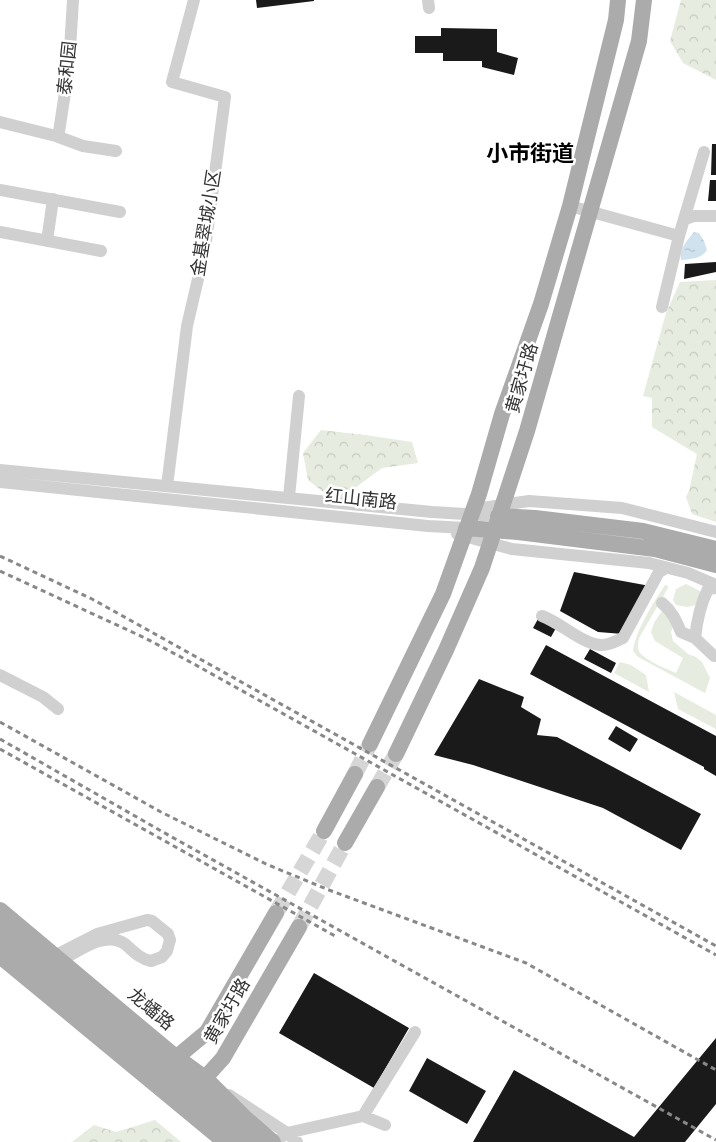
<svg xmlns="http://www.w3.org/2000/svg" width="716" height="1142" viewBox="0 0 716 1142" font-family="'PT Sans Narrow','Noto Sans SC',sans-serif">
	<style>
		.grass { fill: #e6ecdf }
		.forest { fill: url(#forest-crowns) }
		.water { fill: url(#water-ripples) }
		.building { fill: #1a1a1a }
		.lines { fill: none; stroke-linecap: round; stroke-linejoin: round }
		.major-tunnel { stroke: #d6d6d6; stroke-width: 16; stroke-dasharray: 16 8; stroke-linecap: butt }
		.minor { stroke: #d0d0d0; stroke-width: 12 }
		.major { stroke: #ababab; stroke-width: 16 }
		.rail { stroke: #888; stroke-width: 3; stroke-dasharray: 5 4; stroke-linecap: butt }
		.major-bridge { stroke: #ababab; stroke-width: 16 }
		.labels { text-anchor: middle; stroke-width: 5; stroke-linejoin: round; paint-order: stroke }
		.street-label { font-size: 18px; fill: #333; stroke: #fff }
		.district-label { font-size: 22px; font-weight: bold; fill: #000; stroke: #fff }
	</style>
	<defs>
		<pattern id="forest-crowns" width="20" height="18" patternUnits="userSpaceOnUse" patternTransform="scale(1.25)"><rect width="20" height="18" fill="#e6ecdf"/><path d="M2 6a3 3 0 1 1 6 0M12 15a3 3 0 1 1 6 0" fill="none" stroke="#c6cbc0"/></pattern>
		<pattern id="water-ripples" width="26" height="14" patternUnits="userSpaceOnUse" patternTransform="scale(1.25)"><rect width="26" height="14" fill="#cfe2ee"/><path d="M2 4q2-2 4 0t4 0M15 11q2-2 4 0t4 0" fill="none" stroke="#b2c2cd"/></pattern>
	</defs>
	<rect width="100%" height="100%" fill="#fff"/>
	<path class="grass" d="M686,584l14,7 3,5 -7,9 -9,2 -11,-2 -3,-5 3,-11z
		M665,585l3,1v2l-29,50c-1,5 -2,11 1,15 7,8 26,16 36,20l7,-15 -28,-17 -4,-9 3,-9 9,-14 11,15 -3,8 2,9 15,13 8,3 6,5 8,16 -5,15 -67,-36 -5,-6c3,-21 20,-48 32,-66z
		M620,662l11,3 15,10 3,17 -35,-19z
		M674,692l42,23v14l-38,-20z"/>
	<path class="forest" d="M681,0h35v80l-33,-17 -13,-22z
		M716,280v242l-24,-8 -6,-17 3,-6 8,-37 -45,-27v-29l-9,-2 23,-83 14,-31z
		M321,430l44,5 47,7 6,21 -36,5 -46,34 -28,-22 -5,-27z
		M155,1120l26,22h-109l22,-17 22,7z"/>
	<path class="water" d="M694,232l5,1 5,8 3,9c-6,9 -16,9 -26,10 -2,-12 6,-19 13,-28z"/>
	<path class="building" d="M256,0h58v1l-57,7z
		M441,28l56,1v23l21,6 -4,17 -32,-8v-6h-39v-8h-28v-17h26z
		M712,144h4v31h-5z
		M710,180h6v21h-8z
		M716,262v10l-32,7 1,-15z
		M574,572l76,14 -27,48 -25,-2 -38,-21z
		M538,619l18,9 -5,9 -18,-9z
		M546,645l170,91v40l-12,-7v-2l-174,-93z
		M590,649l26,14 -5,10 -27,-14z
		M479,679l45,18 -3,10 20,12 -4,16 20,2 144,77 -20,36 -78,-42 -130,-43 -39,-10z
		M616,726l22,13 -8,13 -22,-13z
		M314,973l95,55 -35,60 -95,-55z
		M716,1038v66l-31,38h-212l41,-72 120,67z
		M427,1058l59,33 -19,33 -58,-33z"/>
	<g class="lines">
		<path class="major-tunnel" d="M355,774l15,-30
			M377,787l19,-33
			M276,913l48,-82
			M299,927l46,-84"/>
		<path class="minor" d="M428,0l1,8
			M0,122l56,14 27,10 33,5
			M56,136l3,-4 10,-66 4,-66
			M0,190l120,22
			M570,206l109,30 -17,71
			M686,219l8,-3h22
			M0,232l101,19
			M679,236l25,-84
			M47,241l6,-42
			M0,470l432,42 66,4
			M0,482l428,44 38,2
			M167,486l20,-160 18,-77 20,-152 -53,-15 22,-82
			M289,497l10,-101
			M475,509l54,-8 93,7 94,24
			M457,534l55,15 137,14 39,10 28,12
			M662,603c10,8 14,17 19,29l14,6
			M542,616c19,7 39,27 58,29 8,1 16,-4 23,-7l36,-66 7,-4
			M714,656l-19,-18c2,-18 5,-33 13,-49l8,-1
			M0,675l43,22 15,12
			M54,956l43,-22 50,-14 5,1 16,13 2,6 -3,11 -5,6 -11,4c-11,-2 -18,-10 -26,-17 -20,-14 -46,7 -65,17
			M229,1095l58,38 10,9
			M363,1116l52,-84
			M274,1142l13,-9 76,-17 22,9"/>
		<path class="major" d="M498,516l37,2 108,13 73,18
			M466,528l52,4 137,17 61,16
			M370,744l73,-150 36,-100 23,-80 39,-110 29,-98 46,-186 2,-20
			M396,754l50,-104 36,-82 45,-137 112,-390 5,-41
			M324,831l31,-57
			M345,843l32,-56
			M0,910l172,144 33,24 39,39 29,25
			M0,956l225,186
			M171,1062l36,-30 69,-119
			M196,1084l9,-6 18,-20 76,-131"/>
		<path class="rail" d="M0,556l92,43 624,347
			M0,571l145,67 49,26 522,291
			M0,722l161,90 105,52 63,26 197,73 190,107
			M0,739l170,97 546,304
			M0,749l335,187"/>
		<path class="major-bridge" d="M0,922l262,220
			M0,940l242,202"/>
	</g>
	<g class="labels">
		<g class="street-label">
			<text transform="translate(67 68) rotate(-84)" y="6">泰和园</text>
			<text transform="translate(206 223) rotate(-81)" y="6">金基翠城小区</text>
			<text transform="translate(522 378) rotate(-74)" y="6">黄家圩路</text>
			<text transform="translate(361 499) rotate(6)" y="6">红山南路</text>
			<text transform="translate(151 1009) rotate(40)" y="6">龙蟠路</text>
			<text transform="translate(227 1011) rotate(-60)" y="6">黄家圩路</text>
		</g>
		<g class="district-label">
			<text x="530" y="161">小市街道</text>
		</g>
	</g>
</svg>
